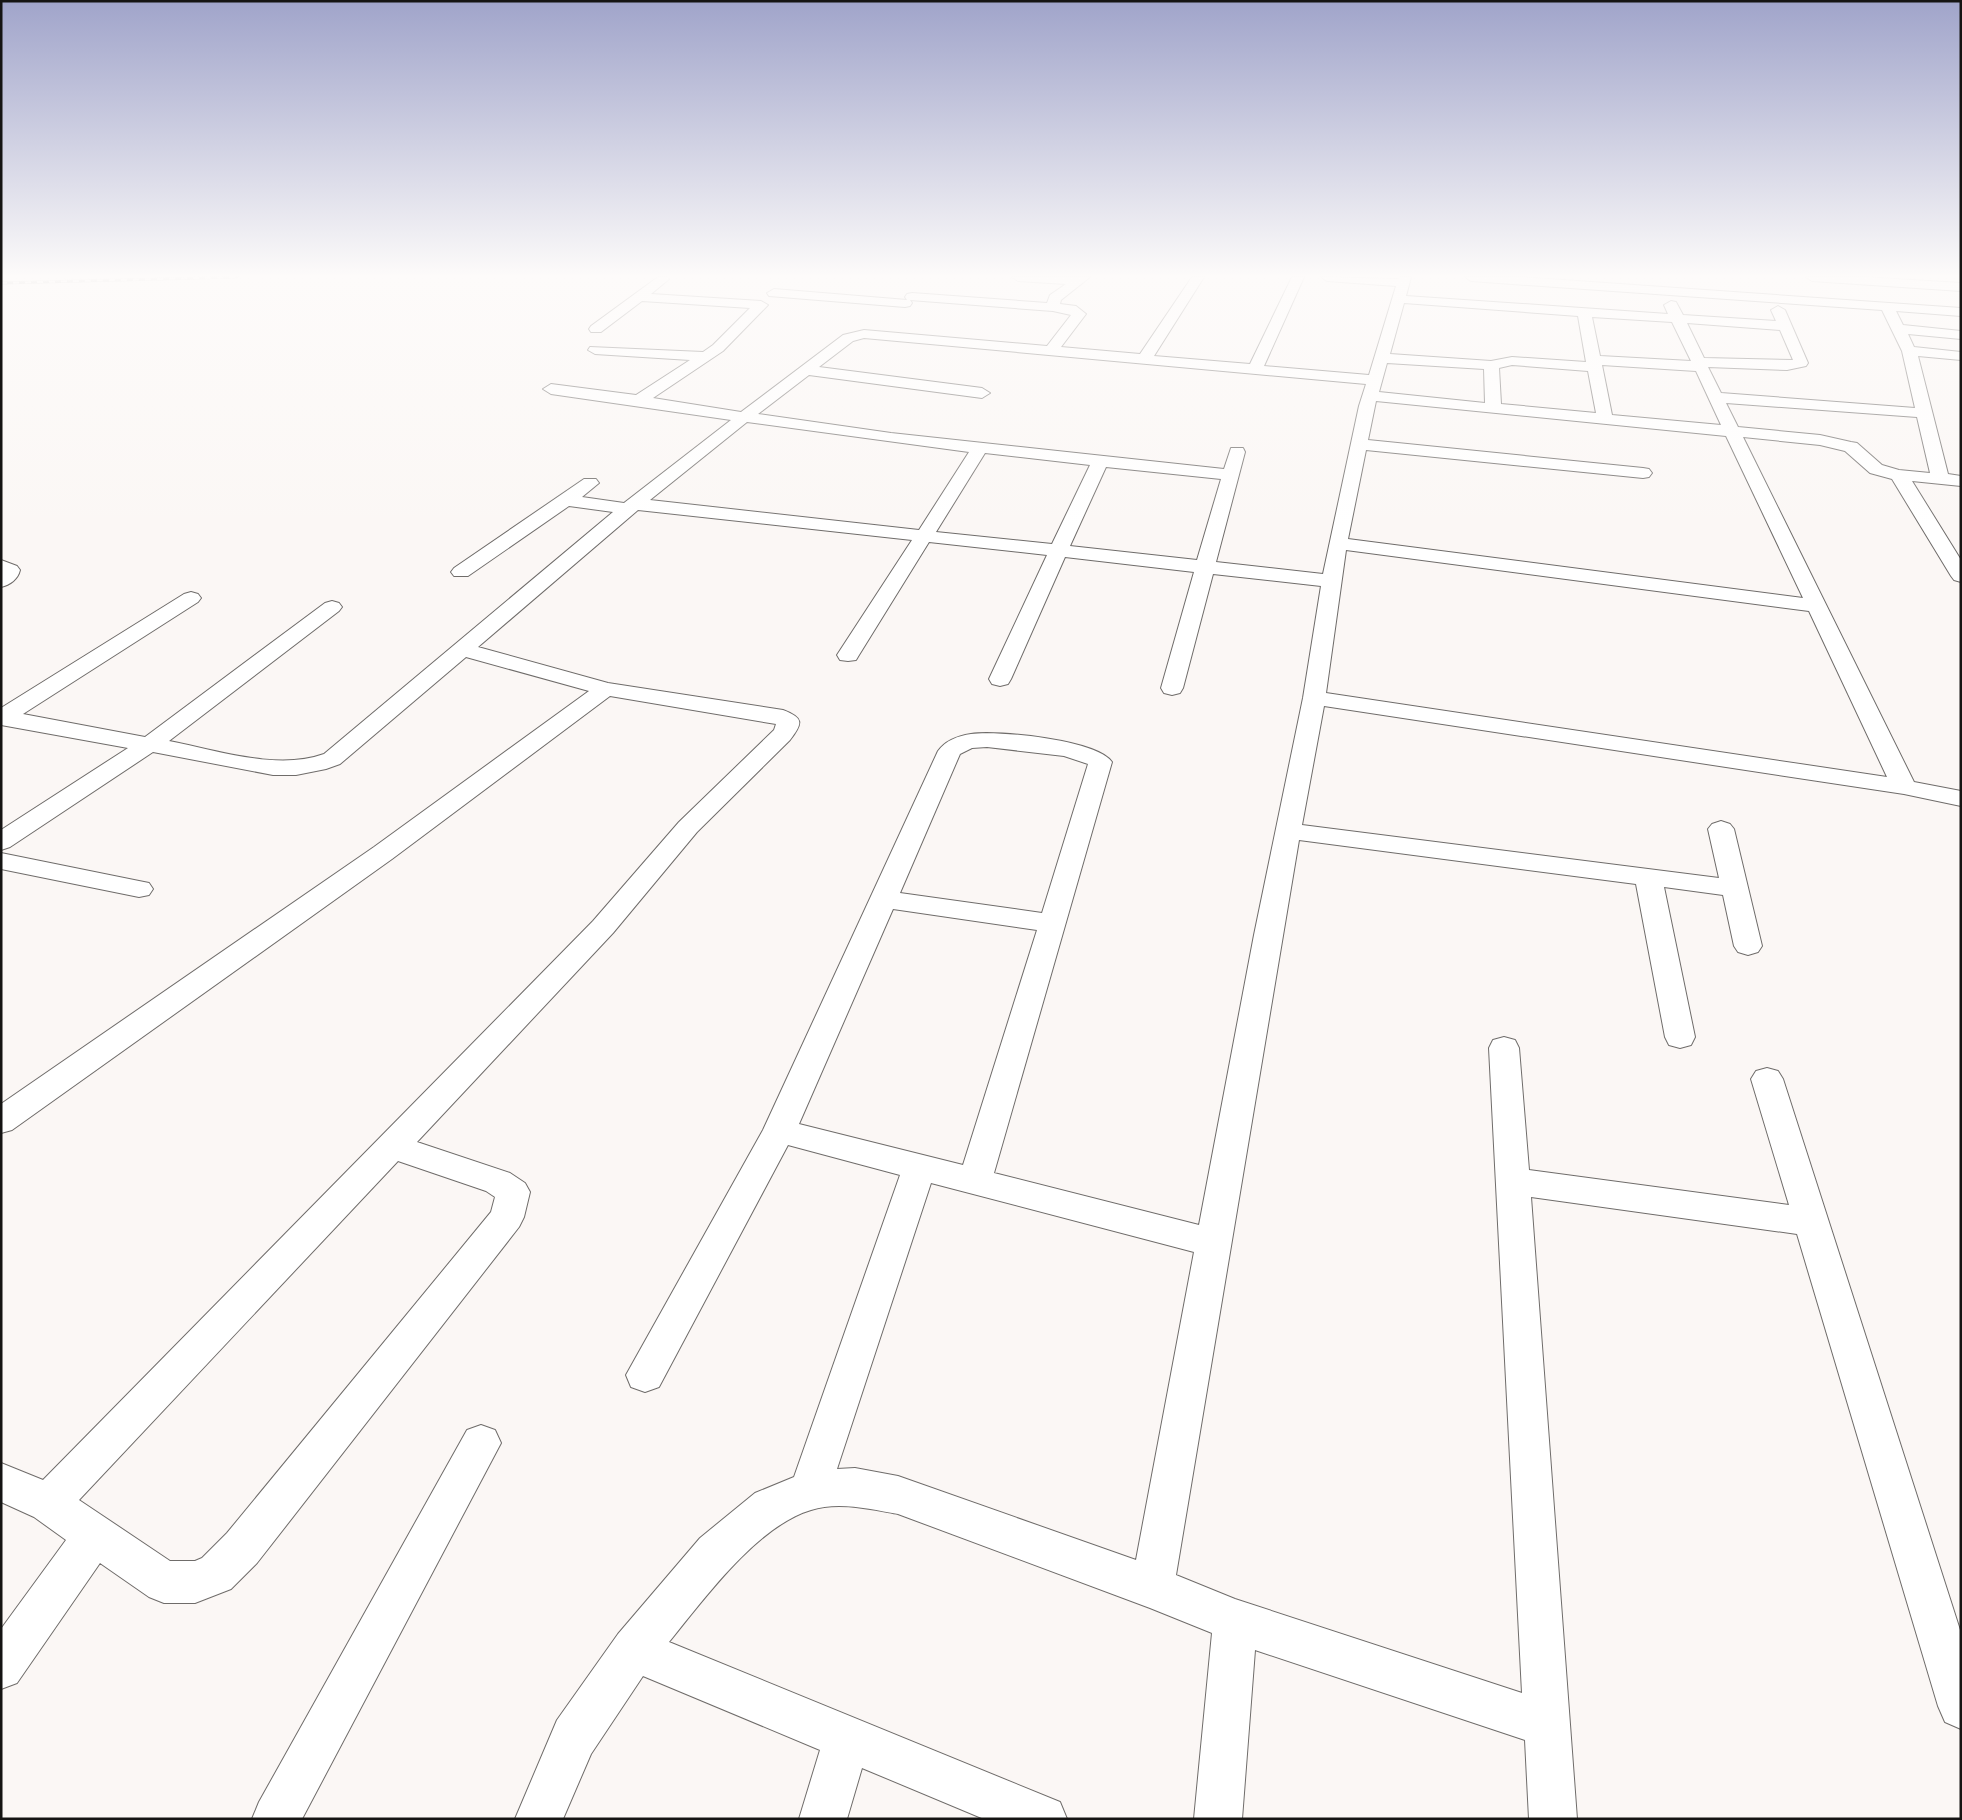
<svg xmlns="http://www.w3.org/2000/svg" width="1962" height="1820" viewBox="0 0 1962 1820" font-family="'IBM Plex Serif',serif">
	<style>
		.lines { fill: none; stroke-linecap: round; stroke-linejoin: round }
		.street-casing { stroke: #6f6c6a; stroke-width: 2 }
		.street { fill: #fff; fill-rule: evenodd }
		.rail-casing { stroke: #545251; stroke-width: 3 }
		.rail { stroke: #fbf7f5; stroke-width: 2; stroke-dasharray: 6; stroke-linecap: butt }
	</style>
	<rect width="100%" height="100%" fill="#fbf7f5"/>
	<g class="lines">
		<defs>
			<path id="street" d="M658,277h10l1,2 -18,15 110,7 7,4 -45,46 -70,47 88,14 102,-77 21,-5 183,16 24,-31 -18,-4 -143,-11 2,3 -2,3 -5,1 -136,-11 -2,-3 7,-4 133,11 -2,-3 2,-3 5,-1 135,10 3,-8 16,-11 -48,-3 -6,-4h78l-29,23 -1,4 16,2 10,8 -25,33 79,7 52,-77h12l-50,79 96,8 42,-87h12l-40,89 105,9 27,-89 -69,-5 -6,-4 77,2 1,-2h12l-5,19 262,18 -4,-9 7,-4 5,1 7,13 93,6 -5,-11 7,-4 7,4 23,53 -2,3 -19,4 -79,-3 13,26 194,15 -13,-57 -20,-41 -411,-29 -6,-4h55l441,31v8l-65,-5 7,14 58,6v8l-53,-5 6,13 47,5v8l-43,-4 30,118 13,2v10l-49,-5 49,79v22l-7,-2 -3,-4 -59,-97 -22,-6 -25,-22 -25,-6 -77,-8 171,345 47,9v15l-57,-12 -580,-88 -22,119 417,53 -11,-49 4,-5 9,-3 9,3 4,5 28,117 -4,6 -10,3 -10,-3 -4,-6 -11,-51 -59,-8 31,150 -4,8 -11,3 -11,-3 -4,-8 -29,-153 -337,-44 -123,735 59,24 287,94 -33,-645 4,-8 11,-3 11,3 4,8 10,122 260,35 -38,-126 5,-8 11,-3 11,3 5,8 178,554v96l-16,-7 -7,-16 -141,-472 -266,-37 46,622h-48l-4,-79 -270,-90 -13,169h-48l18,-186 -62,-25 -252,-94c-28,-5 -60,-13 -87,-4 -54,16 -107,89 -142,132l391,160 7,17h-83l-122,-51 -15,51h-48l21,-69 -177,-74 -52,78 -28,65h-48l42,-99 61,-86 82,-96 55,-45 39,-16 106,-302 -112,-30 -129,242 -14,5 -14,-5 -5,-12 137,-245 175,-379c8,-11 20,-15 33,-17 27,-4 126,6 141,28l-118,411 205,52 55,-290 49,-237 18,-112 -108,-12 -30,114 -3,5 -8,2 -8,-2 -3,-5 33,-116 -129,-15 -54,122 -3,5 -8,2 -8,-2 -3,-5 58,-124 -118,-13 -70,113 -3,5 -8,1 -8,-1 -3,-5 75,-115 -274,-30 -160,137 130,36 175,27c21,8 20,13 7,30l-93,92 -84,101 -196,209 93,31 15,10 5,9 -6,25 -5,10 -262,336 -26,26 -36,14h-31l-15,-6 -49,-34 -83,120 -16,6v-60l65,-89 -32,-23 -33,-15v-39l42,17 550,-559 86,-99 95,-92 2,-6 -166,-28 -218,163 -380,271 -11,3v-29l373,-257 215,-156 -123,-34 -126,107 -14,5 -30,6h-23l-120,-23 -143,95 -9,3v-20l127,-82 -127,-23v-17l183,-114 7,-2 7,2 3,4 -3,4 -175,112 122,23 180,-134 7,-2 7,2 3,4 -3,4 -170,130c47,9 108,30 155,13l289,-242 -44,-6 -101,70h-14l-3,-4 3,-4 130,-89h12l3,4 -17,14 42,6 107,-83 -180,-26 -8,-5 8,-5 85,11 54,-35 -95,-6 -7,-4 2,-3 113,5 10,-7 37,-37 -108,-7 -41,31h-10l-2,-3 2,-3zM1404,303l174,13 8,46 -74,-5 -21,4 -101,-7zM1592,317l80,5 19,39 -91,-5zM1687,323l93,7 13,30 -89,-2zM864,338l502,46 -7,22 -36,168 -107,-12 29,-110 -2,-4h-12l-7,21 -333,-36 -133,-19 51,-39 173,23 8,-5 -8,-5 -163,-21 34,-26zM1387,363l97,6 1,34 -106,-11zM1512,365l76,6 8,42 -95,-9 -2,-36zM1602,365l94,6 25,54 -109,-10zM1376,401l350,35 77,162 -455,-59 18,-89 277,28 6,-1 3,-4 -3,-4 -6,-1 -275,-28zM1726,403l191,14 13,56 -31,-3 -17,-5 -25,-22 -6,-1 -31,-7 -82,-8zM747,422l222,30 -50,78 -269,-30zM985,453l105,12 -38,79 -116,-12zM1106,467l115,12 -24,81 -127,-14zM1346,550l463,61 78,166 -561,-84zM987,747l77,9 24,8 -46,149 -142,-20 60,-139 12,-6zM893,909l144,21 -74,235 -164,-41zM398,1161l88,30 9,6 -4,15 -264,321 -25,25 -7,3h-25l-91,-61zM931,1183l263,69 -58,308 -238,-84 -43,-8 -18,1z
				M1806,277h58l97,6v8l-149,-10z
				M1,560l16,6 3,4c-2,9 -10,15 -19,17z
				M1,853l138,28 10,2 4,6 -4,6 -10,2 -138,-28z
				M481,1425l14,5 6,13 -199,376h-50l7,-17 208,-372z"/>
		</defs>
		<use href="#street" class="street-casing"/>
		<use href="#street" class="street"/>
		<defs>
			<path id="rail" d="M1,283l236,-6"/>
		</defs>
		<use href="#rail" class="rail-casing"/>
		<use href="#rail" class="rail"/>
	</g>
	<linearGradient id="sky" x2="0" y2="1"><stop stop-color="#a0a4ca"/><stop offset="0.52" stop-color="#fdfbfa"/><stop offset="1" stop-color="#fdfbfa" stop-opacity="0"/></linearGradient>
	<rect width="1962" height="531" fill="url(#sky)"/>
	<rect width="1962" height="1820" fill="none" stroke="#151413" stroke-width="5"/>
</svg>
